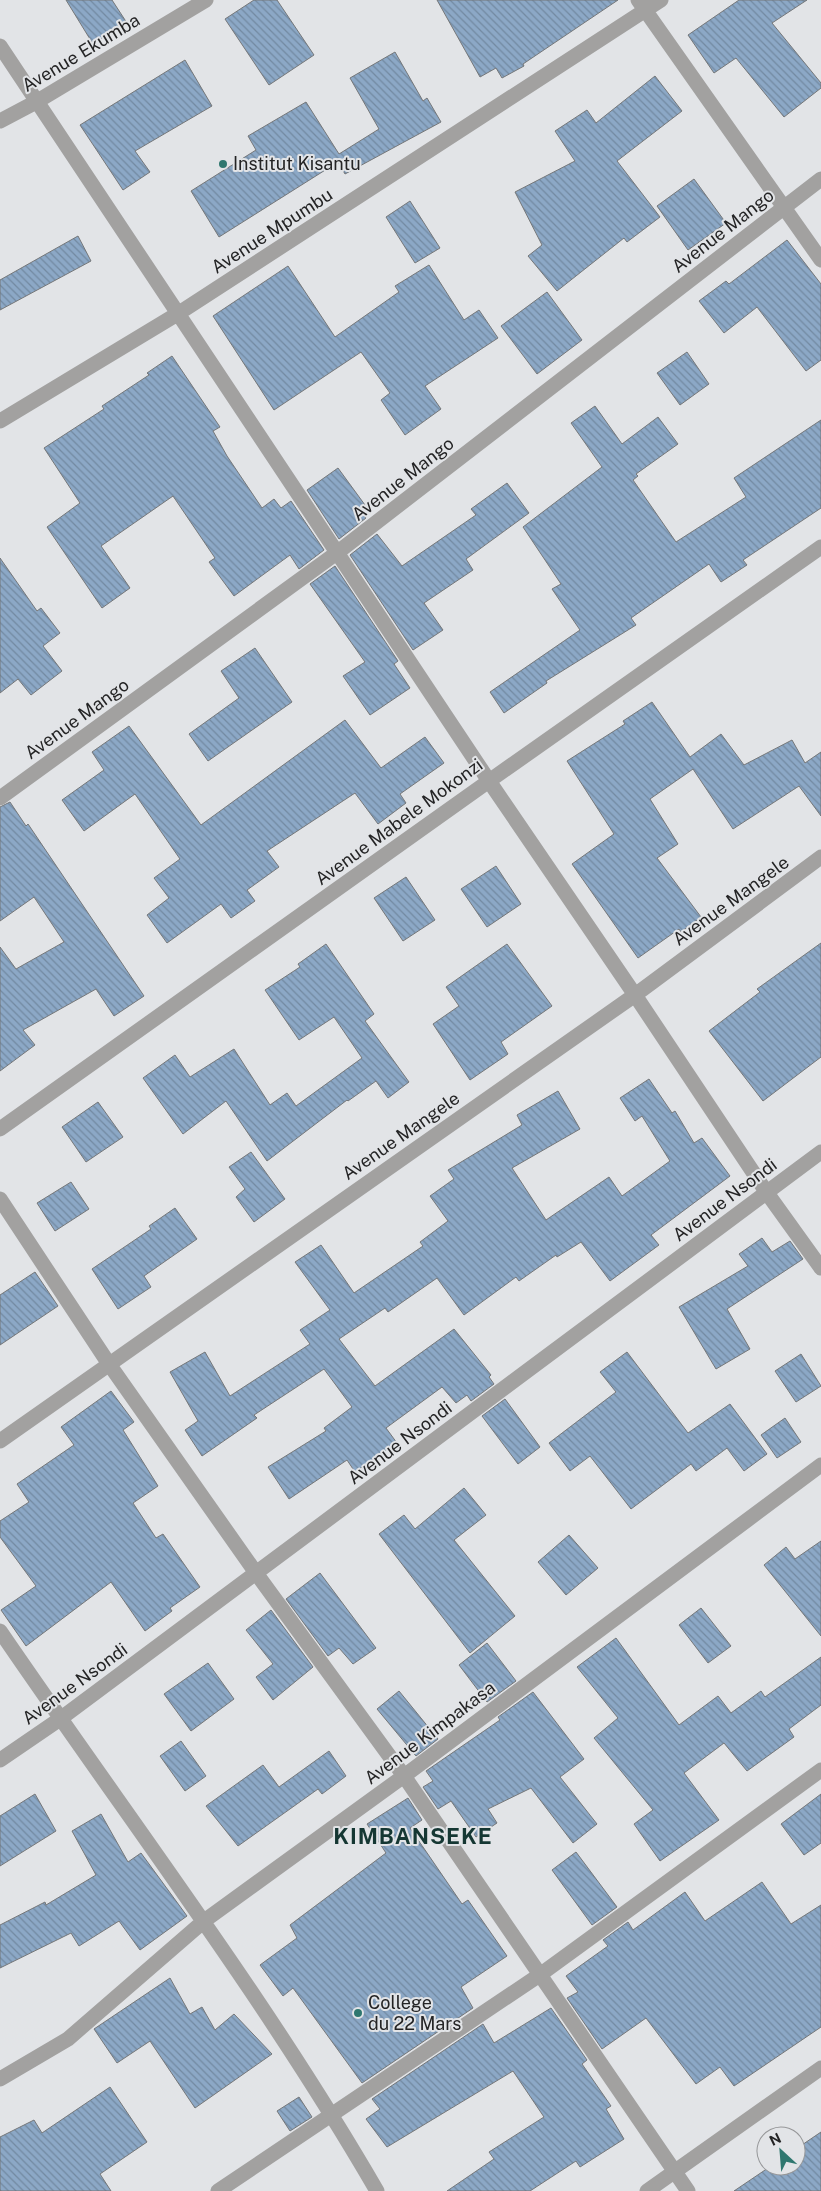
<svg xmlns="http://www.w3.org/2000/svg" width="821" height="2191" viewBox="0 0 821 2191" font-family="'Public Sans',sans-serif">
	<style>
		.building { fill: url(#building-back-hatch); stroke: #757779 }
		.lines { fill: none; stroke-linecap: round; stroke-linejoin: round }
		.minor { stroke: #a2a1a0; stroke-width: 15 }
		.poi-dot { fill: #2f776f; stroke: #e2e4e7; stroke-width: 2 }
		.labels { text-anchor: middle; stroke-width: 4; stroke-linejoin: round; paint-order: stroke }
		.street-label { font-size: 18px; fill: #242425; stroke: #e2e4e7 }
		.poi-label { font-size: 18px; fill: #242425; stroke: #e2e4e7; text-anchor: start }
		.district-label { font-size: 22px; font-weight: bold; letter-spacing: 1px; fill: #153733; stroke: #e2e4e7 }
	</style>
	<defs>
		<pattern id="building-back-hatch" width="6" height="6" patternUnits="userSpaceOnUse" patternTransform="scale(1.25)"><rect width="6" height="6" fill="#8ca8c6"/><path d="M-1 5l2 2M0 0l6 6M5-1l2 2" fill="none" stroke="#7289a1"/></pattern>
	</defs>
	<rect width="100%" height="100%" fill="#e2e4e7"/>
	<path class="building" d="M66,0h46l15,23 -34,21z
		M254,0h23l37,55 -45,30 -44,-66z
		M437,0h181l-95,64 1,2 -22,12 -6,-10 -16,9z
		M739,0h68l-35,23 49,60v5l-37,29 -48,-59 -22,15 -26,-38z
		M395,52l28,49 4,-3 14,24 -96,52 -7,-12 -119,75 -28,-46 65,-41 -8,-14 58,-34 33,52 40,-25 -29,-51z
		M185,60l27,46 -77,45 15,21 -27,18 -43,-65z
		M655,76l27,35 -65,50 43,56 -33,25 -3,-4 -67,53 -29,-35 14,-11 -27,-53 60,-31 -20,-30 32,-21 9,13z
		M694,179l32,44 -38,27 -31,-44z
		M410,201l30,47 -25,15 -29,-46z
		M78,236l13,25 -91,49v-30z
		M787,240l34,44v76l-15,11 -49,-64 -33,26 -25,-32 27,-20 3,3z
		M429,265l35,55 15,-10 19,28 -73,48 16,23 -36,26 -24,-35 9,-7 -29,-41 -87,58 -61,-94 75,-50 47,71 64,-45 -4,-6z
		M547,292l35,48 -45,34 -36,-48z
		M687,352l22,32 -29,21 -23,-32z
		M172,356l48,71 -7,4 14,25 35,52 12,-9 7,9 10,-7 33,49 -25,19 -9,-14 -56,41 -25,-34 6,-4 -42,-62 -72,50 29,42 -28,20 -55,-81 33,-24 -36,-55 60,-39 -2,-3 47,-31 -2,-2z
		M595,406l27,38 36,-27 20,27 -42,30 2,2 -5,4 43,62 70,-45 -12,-19 87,-58v88l-78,52 4,5 -26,17 -12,-18 -78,54 5,7 -90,56 1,2 -43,30 -14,-21 90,-62 -28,-41 9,-5 -38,-57 79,-60 -31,-44z
		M338,468l27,37 -6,4 7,9 -27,21 -32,-49z
		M507,483l22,30 -63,46 7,11 -49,33 19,27 -30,20 -63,-95 27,-21 25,32 74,-51 -5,-6z
		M0,558l37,53 4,-3 19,25 -17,13 19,25 -31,24 -13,-16 -18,14z
		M335,566l63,95 -4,3 16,24 -40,27 -27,-39 22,-14 -55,-78z
		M255,648l37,54 -84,59 -19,-27 50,-36 -18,-27z
		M652,702l38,55 31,-23 23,31 48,-25 13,23 16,-11v64l-22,-30 -66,43 -40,-60 -43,30 28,45 -21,14 44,59 -20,15 -2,-3 -41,29 -66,-94 42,-30 -47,-73 58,-37 -2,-3z
		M345,720l36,48 44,-31 19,26 -44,31 6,9 -28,21 -23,-31 -88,58 12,16 -32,23 8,11 -24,17 -10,-14 -54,39 -20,-28 22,-17 -15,-20 26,-19 -45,-65 -51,37 -22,-31 42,-30 -12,-18 37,-26 72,99z
		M10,802l16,24 2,-2 116,172 -30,20 -18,-27 -73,41 12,15 -35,26v-124l16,22 48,-27 -30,-45 -34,24v-114z
		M496,866l25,38 -34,23 -26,-38z
		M406,877l29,43 -32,21 -29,-43z
		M821,943v114l-58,44 -54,-70 51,-39 -3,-3z
		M326,944l48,70 -9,7 44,61 -21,16 -12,-17 -28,20 -1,-1 -80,61 -41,-60 -43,33 -40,-56 32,-23 15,22 44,-28 36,56 17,-12 9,13 66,-48 -28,-41 -35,23 -34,-50 35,-23 -2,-3z
		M507,944l45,62 -51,36 7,12 -38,26 -37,-56 26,-18 -13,-19z
		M649,1079l23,34 3,-2 19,32 8,-5 28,38 -79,59 8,10 -49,36 -29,-39 -24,15 -1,-2 -37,26 -3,-4 -52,38 -27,-37 -49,34 -3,-4 -46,31 36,47 79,-57 37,46 -2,2 5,7 -23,17 -4,-6 -11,8 -14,-16 -56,41 11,15 -42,29 -8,-12 -58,39 -21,-32 58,-36 -2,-3 28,-21 -28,-38 -70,46 3,3 -55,38 -17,-26 13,-9 -28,-49 35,-20 25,44 80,-52 -10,-14 30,-20 -35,-48 26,-17 33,48 69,-47 -3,-4 28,-21 -18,-25 24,-17 -6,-9 74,-45 -5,-10 41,-24 22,38 -68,39 34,52 63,-43 13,19 48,-35 -28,-45 -7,5 -15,-23z
		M98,1102l25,35 -37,25 -24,-35z
		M251,1152l34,47 -31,23 -18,-25 9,-8 -16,-22z
		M71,1182l18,27 -34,22 -18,-28z
		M175,1208l22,31 -53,37 7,11 -33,22 -26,-40 59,-40 -2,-3z
		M762,1238l10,14 18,-11 13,18 -76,50 23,40 -34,20 -37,-62 69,-41 -9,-12z
		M35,1272l23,34 -58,39v-50z
		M627,1352l61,81 42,-29 37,50 -23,17 -17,-23 -31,23 -5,-7 -60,45 -41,-53 -20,15 -21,-28 67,-51 -16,-20z
		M801,1354l20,32 -25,16 -21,-31z
		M111,1391l23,31 -11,8 35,56 -25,17 23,35 7,-4 37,53 -30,21 2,3 -27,20 -34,-49 -85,64 -25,-36 35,-24 -36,-49v-16l29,-19 -12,-18 57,-39 -13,-18z
		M505,1399l35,48 -22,17 -36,-48z
		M785,1418l16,24 -24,16 -16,-23z
		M464,1488l22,27 -32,25 61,76 -45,37 -91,-119 25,-19 11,14z
		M569,1535l29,33 -32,27 -28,-33z
		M821,1541v95l-57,-71 22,-18 9,12z
		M320,1573l56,75 -23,16 -14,-16 -11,8 -42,-57z
		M701,1608l30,38 -23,17 -29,-38z
		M271,1610l42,57 -40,33 -17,-23 17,-13 -27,-34z
		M616,1638l63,87 39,-29 13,17 30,-22 4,6 56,-40v48l-32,24 5,8 -47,34 -23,-28 -40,30 35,47 -59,41 -26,-37 19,-14 -59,-72 24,-20 -41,-51z
		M487,1643l29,38 -29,21 -28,-37z
		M208,1663l26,36 -43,32 -27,-37z
		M399,1691l39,48 -22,17 -39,-47z
		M533,1692l51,67 -24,18 37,47 -24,19 -42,-55 -43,21 9,14 -21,14 -25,-36 -13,8 -15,-22 10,-6 -7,-10 74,-51 -2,-3z
		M181,1741l25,35 -21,15 -25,-35z
		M329,1751l17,25 -24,18 -4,-5 -80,57 -32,-40 57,-41 16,22z
		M35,1794l21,37 -56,35v-50z
		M821,1794v49l-17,12 -23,-31z
		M408,1798l14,22 -12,8 52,76 6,-4 39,56 -46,31 12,21 -111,75 -69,-95 -10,8 -23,-31 37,-27 -7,-13 96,-72 -19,-29z
		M101,1814l27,48 13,-9 46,63 -47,34 -21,-29 -40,25 -8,-13 -71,35v-43l45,-23 1,3 50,-30 -24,-44z
		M576,1852l41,55 -25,18 -40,-55z
		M762,1882l29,42 30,-19v122l-87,59 -14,-19 -24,17 -50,-66 -44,31 -35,-51 11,-6 -12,-16 42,-30 -5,-6 25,-18 5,8 52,-38 20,29z
		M170,1978l20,36 12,-7 13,23 19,-16 38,40 -77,54 -45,-67 -33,22 -23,-34z
		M551,2008l36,52 -5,4 29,42 -5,3 18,30 -44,28 -4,-6 -46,30h-83l47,-32 -5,-7 55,-35 -31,-46 -126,76 -21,-28 14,-10 -8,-10 111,-75 11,19z
		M110,2087l37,55 -47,32 11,17h-111v-54l34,-17 8,13z
		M299,2097l13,20 -22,14 -13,-20z
		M821,2132v59h-87l37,-25h25v-17z"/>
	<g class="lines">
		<path class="minor" d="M638,0l183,260
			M0,46l489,735 146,214 132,198 54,75
			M0,121l36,-19 170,-102
			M0,421l179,-108 482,-313
			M0,798l338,-246 483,-373
			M0,1129l489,-348 332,-234
			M0,1199l109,165 147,209 148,203 284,415
			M0,1441l635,-446 186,-138
			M0,1631c127,186 264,365 377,560
			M0,1760l60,-41 761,-567
			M0,2079l68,-40 136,-118 200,-145 417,-311
			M218,2191l323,-217 280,-204
			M647,2191l174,-123"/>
	</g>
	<g class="poi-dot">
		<circle cx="223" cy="164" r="5"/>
		<circle cx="358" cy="2013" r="5"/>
	</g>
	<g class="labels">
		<g class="street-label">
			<text transform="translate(81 53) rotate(-31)" y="6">Avenue Ekumba</text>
			<text transform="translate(272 231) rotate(-33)" y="6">Avenue Mpumbu</text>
			<text transform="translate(723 231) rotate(-38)" y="6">Avenue Mango</text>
			<text transform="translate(403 479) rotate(-38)" y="6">Avenue Mango</text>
			<text transform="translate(77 719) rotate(-36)" y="6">Avenue Mango</text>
			<text transform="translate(399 822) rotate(-36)" y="6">Avenue Mabele Mokonzi</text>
			<text transform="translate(731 901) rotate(-36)" y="6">Avenue Mangele</text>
			<text transform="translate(401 1136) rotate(-35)" y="6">Avenue Mangele</text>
			<text transform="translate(725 1200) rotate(-37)" y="6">Avenue Nsondi</text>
			<text transform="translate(400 1443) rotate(-37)" y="6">Avenue Nsondi</text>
			<text transform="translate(75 1684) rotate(-36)" y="6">Avenue Nsondi</text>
			<text transform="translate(430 1733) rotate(-37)" y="6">Avenue Kimpakasa</text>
		</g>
		<g class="poi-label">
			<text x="233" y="170">Institut Kisantu</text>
			<text x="368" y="2009">College<tspan x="368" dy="21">du 22 Mars</tspan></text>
		</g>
		<g class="district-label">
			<text x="413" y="1844">KIMBANSEKE</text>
		</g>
	</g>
	<g transform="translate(781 2151) rotate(334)"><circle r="24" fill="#e2e4e7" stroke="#969799"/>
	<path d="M0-4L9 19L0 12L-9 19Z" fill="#2f776f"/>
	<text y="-8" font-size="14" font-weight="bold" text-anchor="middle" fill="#242425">N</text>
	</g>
</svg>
